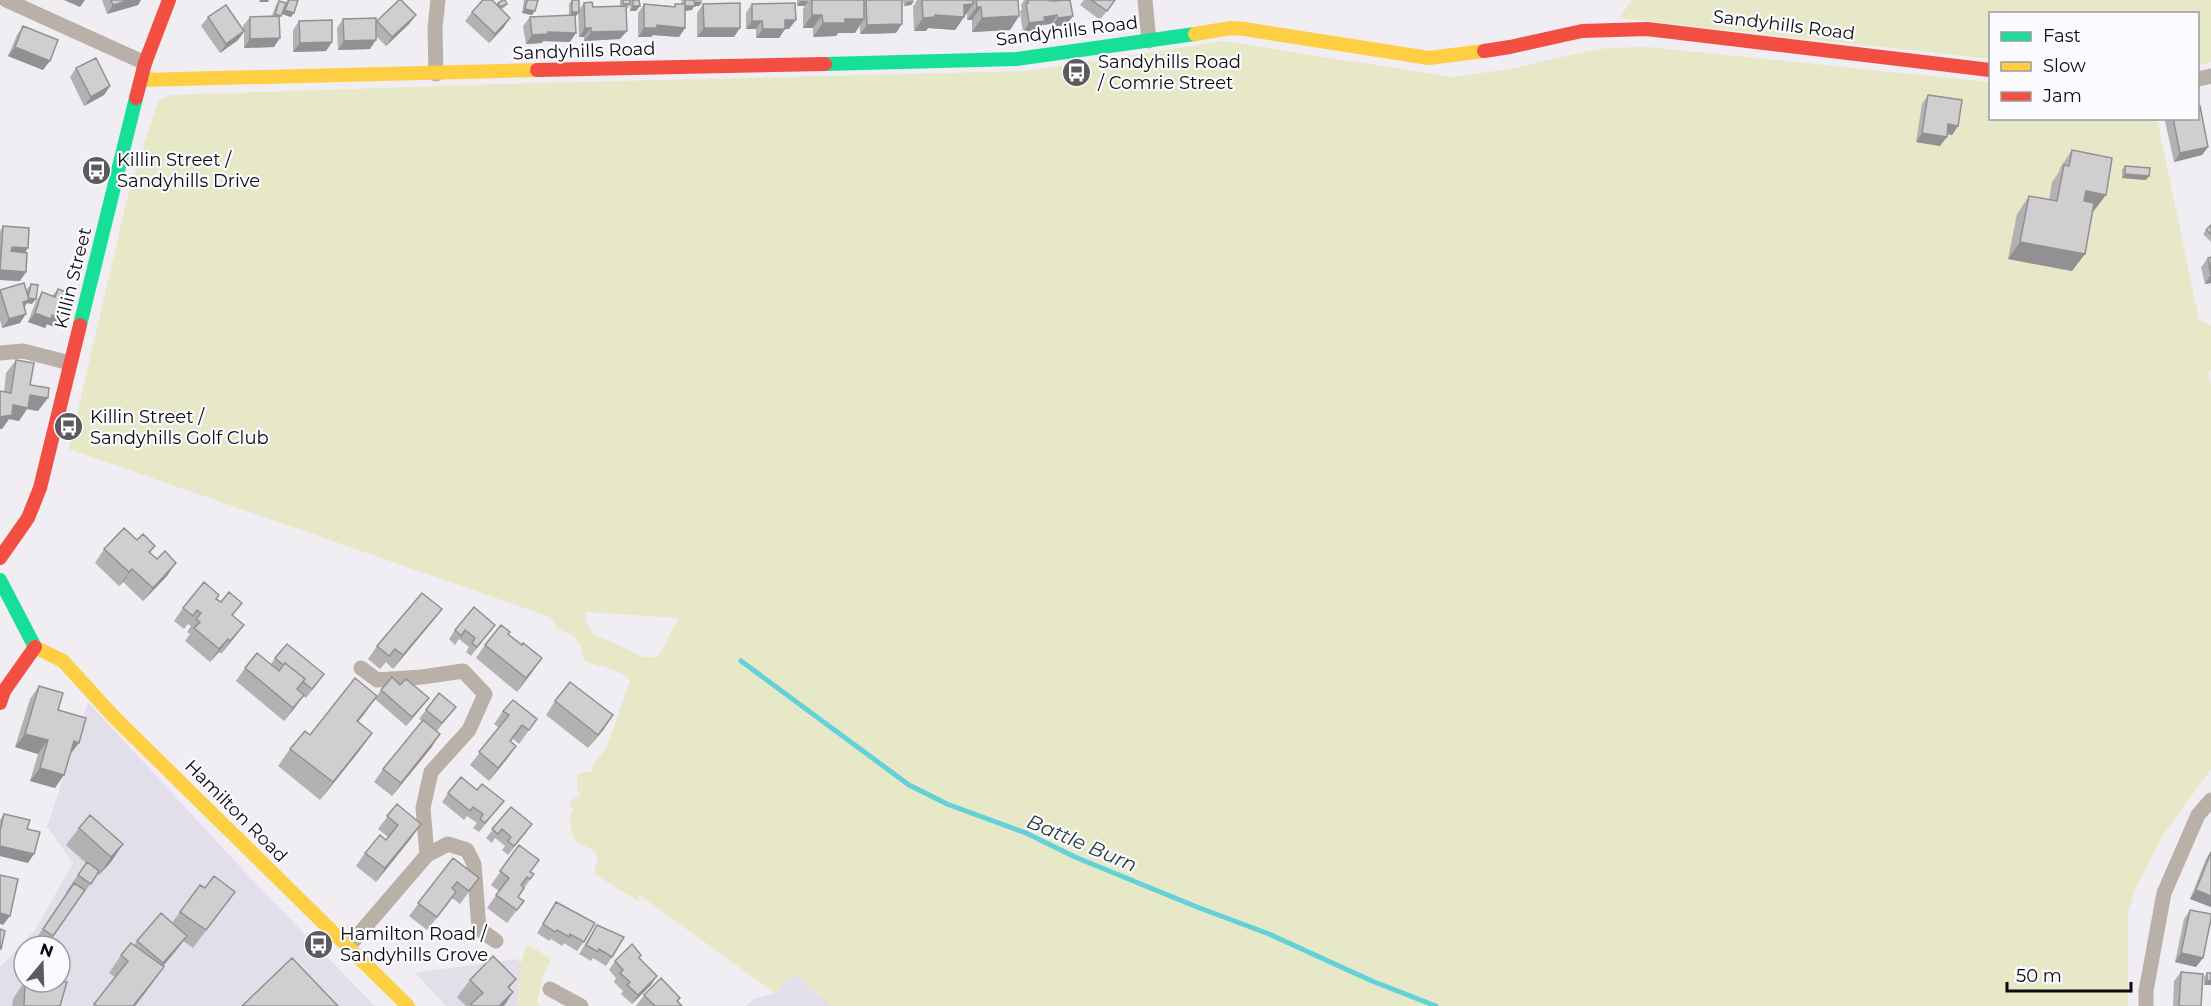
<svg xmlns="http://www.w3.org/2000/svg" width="2211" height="1006" viewBox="0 0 2211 1006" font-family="Montserrat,sans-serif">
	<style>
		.built { fill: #e3dfea; fill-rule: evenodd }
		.green { fill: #e7e8c7; fill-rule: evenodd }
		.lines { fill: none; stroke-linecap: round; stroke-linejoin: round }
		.stream { stroke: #62d1d8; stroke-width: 5 }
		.street { stroke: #b9b0a7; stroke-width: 15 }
		.fast { stroke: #16e098; stroke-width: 14 }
		.slow { stroke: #ffcf43; stroke-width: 14 }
		.jam { stroke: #f24e42; stroke-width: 14 }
		.wall { fill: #b4b1b3 }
		.shaded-wall { fill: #929092 }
		.building { fill: #d1ced0; stroke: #929092; stroke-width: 1.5 }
		.labels { text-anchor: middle; stroke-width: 4.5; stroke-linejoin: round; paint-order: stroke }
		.street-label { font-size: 18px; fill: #0c0b0e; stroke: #fbfaff }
		.poi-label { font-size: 18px; fill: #0c0b0e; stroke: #fbfaff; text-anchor: start }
		.water-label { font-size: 20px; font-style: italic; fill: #243c3e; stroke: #fbfaff }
	</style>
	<rect width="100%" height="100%" fill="#f0eef3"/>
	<path class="built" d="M88,702l168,182 119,122h-375v-39l35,-37 38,-67 -26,-36zM24,946h36v36h-36z
		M516,959l5,4 -3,43h-72l-31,-33z
		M794,974l38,32h-86l8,-7 21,-6z"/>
	<path class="green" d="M1632,0h579v62l-13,3v-51h-208v45l-371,-41z
		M1223,41l229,36 58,-8 74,-17 23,-4 41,-1 342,35v36l167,1 42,201 12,5v45l-3,4 3,11v384l-48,66 -28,54 -7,25v92h-1296l-37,-32 -20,19 -136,-98 -1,6 -44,-27 4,-18 -6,-7 -16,-6c-4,-9 -9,-26 -3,-33l-3,-6v-3l11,-6 -4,-6v-13l4,-3 11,-2 1,-6 14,-18 23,-67c-14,-14 -29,-11 -46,-20l-3,-13 -8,-12 -15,-6 -8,-12 -481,-168 59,-254 28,-88 3,-6 10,-6 333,-11 526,-13zM585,612l93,6v1l-20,38h-15l-22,-11 -28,-12 -7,-12z
		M527,944l24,15 -9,20 -5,24 4,3h-23l3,-43z"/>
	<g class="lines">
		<path class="stream" d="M741,661l168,124 38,19 79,29 49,24 122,50 72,27 103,47 64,25"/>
		<path class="street" d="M6,0l139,63
			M1145,0l4,41
			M436,74l-1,-46 3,-28
			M2198,79l13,-3
			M0,353l23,-2 47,12
			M427,855l21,-11 19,6 7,14 5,65 17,12
			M348,947l79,-92 -4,-47 8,-36 38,-42 16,-36 -22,-23 -41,6 -45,3 -16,-12
			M550,989l31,17
			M2146,1006v-15l18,-98 34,-78 13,-15"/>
		<path class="fast" d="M825,64l191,-5 179,-25
			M80,325l56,-227
			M0,580l35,67"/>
		<path class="slow" d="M1195,34l36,-6 13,1 185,29 55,-7
			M141,80l396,-10
			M35,647l28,14 51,56 294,289"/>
		<path class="jam" d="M1484,51l26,-4 72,-16 65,-2 343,41
			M537,70l288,-6
			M136,98l9,-35 24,-63
			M0,558l28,-40 12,-30 40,-163
			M0,703l4,-12 31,-44"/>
	</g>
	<path class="wall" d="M102,0h39l-3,5 -31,9z
		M287,0h11l-7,17 -9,-3z
		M524,0h14l-6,15 -10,-2z
		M572,0l7,10 5,-7 9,4 27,-1v-6h19l1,6 -4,5h-6v-6l-3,4h-1l-6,30 -36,2v-4h-5l-1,-24 -3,3 -5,26 -27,-1 -1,2 -16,1 -3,-18 7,-9 39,-2v-11z
		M681,0h21v2l-3,4h-5l-2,4 -7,1v17l-6,9 -26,-2 -2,2h-13v-24l6,-9 30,2 1,-2h7z
		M797,0h69l-2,3 2,-3 30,33 -36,1v-9l-5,8h-17l-2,3 -23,1v-9h-10v-19l4,-6 -2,3h-8z
		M903,0h11l-3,5 -7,1z
		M917,0h101l1,16 -9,14 -38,2v-12h-5v-7l-12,17 -27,-2 -2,3h-12l-1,-24z
		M1024,0h25l1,1 23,15 -7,9 -15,2v-3l-9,1 -4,5 -15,2 -3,-20 2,-3 -1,-4z
		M1084,0h31l-15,20 -20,-15z
		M279,1v18l-5,28 -30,1v-16l-6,8 -18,13 -19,-27 7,-9 35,13v-4l7,-9 22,-1 4,-11z
		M498,3l9,1 -3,4 -3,1 3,18 -15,16 -24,-22 7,-9 25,-7z
		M703,4l31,33h-37v-24z
		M752,4l37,25h-4l-6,9h-23v-9h-10v-16z
		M416,15l-7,9 -23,22 -10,-10 -6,13 -32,1 -1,-22 6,-9 33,4 1,-2z
		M299,21l33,21 -6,9 -33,1v-22z
		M23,26l20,44 -35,-14 9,-21z
		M76,68l34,18 -6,9 -20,11 -14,-29z
		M1928,95l30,31 -6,9 -5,-1 -7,12 -24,-4 6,-38z
		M2167,118h31l10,29 -6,8 -28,7 -9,-41z
		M2072,150l21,62h-1l-7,42 -13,17 -64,-12 9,-45 12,-18 20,4 3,-18 7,-10 1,-4z
		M2125,166l21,14 -24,-2v-8z
		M2211,225v17l-8,-8z
		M3,226l22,26 -5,29 -20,-1v-49z
		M2211,257v26l-6,1 -4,-17 7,-9z
		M31,284l1,20 -5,-1 -3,4 -4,16 -18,5 -2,-8v-29l27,1v-3z
		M58,289l2,29 -6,9 -7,-3 -2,4 -17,-6 8,-21 6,-9 10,4z
		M16,360l14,25 8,26 -11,-2 -8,12 -10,-2 -7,10h-2v-38l4,1 2,-19z
		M137,540l18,6 -5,7 17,23 -24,25 -20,-19 -4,4 -24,-23 9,-14z
		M216,599l17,17 1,22 -13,16 -2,-2 -9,10 -25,-21 5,-7 -3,-2 4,-6 -3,-2 -4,5 -10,-8 9,-13z
		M442,609l-10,13 -39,47 -7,-7 -6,7 -12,-10 9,-13z
		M495,625l-24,31 -5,-4 3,-5 -10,-8 -4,6 -6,-6 6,-9z
		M508,635l14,10 11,26 -16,21 -41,-34 9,-13z
		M275,658l43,25 -12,15 -3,-2 -19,25 -48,-40 9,-13 26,-4z
		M39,686l19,24 12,45 -15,33 -25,-7 8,-27 -23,-7 15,-48z
		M381,690l48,8 -23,28 -31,-27z
		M555,701l49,28 -16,19 -42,-33z
		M456,707l-19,24 -6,17 -39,48 -18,-14 9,-13 39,-48 -3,-2 7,-9z
		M503,711l34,8 -18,25 -6,-5 -2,2 5,5 -27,35 -19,-16 29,-37 -5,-4z
		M365,713l-7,8 14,12 -12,17 -40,50 -42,-34 12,-17 20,-14z
		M477,790l27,11 -25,31 -6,-4 4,-5 -10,-7 -3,4 -22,-18 6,-9z
		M397,804l15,33 -36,45 -20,-16 9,-13 21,-13 2,-3 -10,-8z
		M511,807l15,26 -18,22 -6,-5 3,-4 -10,-8 -3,5 -6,-5z
		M4,814l23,15 1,34 -28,-7v-36z
		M79,828l44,16 -12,18 -12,13 -1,-1 -20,27 -31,45h-16l36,-53 -1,-1 20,-29 -20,-18z
		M519,845l11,27 4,2 -16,23 6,4 -17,22 -20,-15 12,-17 -8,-6z
		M2211,851v56l-21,-8 16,-40z
		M453,858l26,20 -19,26 -8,-6 -25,32 -18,-14z
		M205,888l30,4 -42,56 -10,-7 -9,12 -11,13 -12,19 -16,21h-42l22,-29 -6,-4 12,-18 13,-10 3,-4 35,-18 8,-11z
		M556,902l28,40 -7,9 -13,-8 -2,3 -11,-7 -2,2 -12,-8z
		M2190,910l6,57 -21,-5 9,-43z
		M597,925l15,32 -6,9 -13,-8 -2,3 -12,-7z
		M639,958l12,27 -19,19 -11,-10 2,-3 -9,-9 2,-4 -7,-8 6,-9z
		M2181,972l20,34h-28l1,-25z
		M2207,973l4,12h-7v-8z
		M516,979l-7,10 4,3 -9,14h-38l-9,-9 13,-17z
		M24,982h36v24h-48l1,-7z
		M644,995l36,3 -2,4 4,4h-46z"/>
	<path class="shaded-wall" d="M64,0h21l-5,7z
		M130,0h11l-3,5 -31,9 6,-9z
		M260,0h9l-1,2h-9z
		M800,1h8l-3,5h-8z
		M914,1l-3,4 -7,1 3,-4z
		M696,2h6l-3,4h-5l-2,4 -10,1 3,-5h8z
		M973,4l-18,26 -27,-2 -2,3h-12l9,-13 41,-13z
		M633,6h7l-4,5h-6z
		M977,7h4l-9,13h-5z
		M525,9l10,2 -3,4 -10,-2z
		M285,10l9,3 -3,4 -9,-3z
		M572,12h7l-3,4h-7z
		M416,15l-7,9 -23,22 6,-9z
		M812,15h10l-9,13h-10z
		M1057,15l-6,9 -9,1 -4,5 -15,2 6,-9 15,-6z
		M1019,16l-9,14 -38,2 10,-14z
		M1073,16l-7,9 -15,2 7,-9z
		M510,18l-6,9 -15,16 6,-9z
		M845,19h19l-9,14h-17l-2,3 -23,1 10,-14z
		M785,20h11l-7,9h-4l-6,9h-23l7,-9z
		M752,21h10l-6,8h-10z
		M902,24l-6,9 -36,1 7,-9z
		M657,25l28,3 -6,9 -26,-2 -2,2h-13l6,-9z
		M585,28h6l-7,9h-5z
		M704,28h36l-6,9h-37z
		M244,31l-6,9 -18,13 6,-9z
		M627,31l-7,8 -36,2 7,-9z
		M548,32l28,1 -6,9 -27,-1 -1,2 -16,1 6,-9z
		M280,38l-6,9 -30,1 6,-9z
		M376,40l-6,9 -32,1 6,-9z
		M332,42l-6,9 -33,1 7,-9z
		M15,47l35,14 -7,9 -35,-14z
		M110,86l-6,9 -20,11 7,-9z
		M1948,124l10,2 -6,9 -10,-2z
		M1922,133l25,4 -7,9 -24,-4z
		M2208,147l-6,8 -28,7 6,-9z
		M2125,174l24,2 -3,4 -24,-2z
		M2086,191l20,4 -13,17 -20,-4z
		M2020,242l65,12 -13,17 -64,-12z
		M12,247l16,1 -6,9 -16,-1z
		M0,270l26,2 -6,9 -20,-1z
		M2211,275v8l-6,1z
		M28,298l8,1 -4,5 -5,-1 -4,6v-7z
		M35,313l17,2 8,3 -6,9 -7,-3 -2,4 -17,-6z
		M26,314l-6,9 -18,5 7,-9z
		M30,395l18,3 -10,13 -11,-2 -8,12 -10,-2 -7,10h-2v-12l13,-12z
		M176,563l-9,13 -24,25 10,-13z
		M132,569l-9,13 -4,4 10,-14z
		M442,609l-10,13 -39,47 10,-14z
		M244,625l-10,13 -13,16 9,-13z
		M228,639l-9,13 -9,10 9,-13z
		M542,658l-9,13 -16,21 9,-14z
		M304,695l-10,14 -10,12 9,-13z
		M377,696l-12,17 -20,25 12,-17z
		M429,698l-7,9 -16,19 6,-9z
		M613,715l-9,14 -16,19 10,-13z
		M372,733l-12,17 -40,50 13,-18z
		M25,734l23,6 -10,14 -23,-7z
		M440,734l-9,14 -39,48 9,-13z
		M74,741l5,2 -10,13z
		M516,746l-9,13 -18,22 9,-13z
		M40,768l24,7 -9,13 -25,-7z
		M421,824l-9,13 -36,45 9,-14z
		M123,844l-12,18 -12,13 12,-18z
		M0,846l34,8 -6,9 -28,-7z
		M2196,890l15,6v11l-21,-8z
		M456,892l-9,13 -20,25 10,-13z
		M0,913l10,3 -7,9 -3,-1z
		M187,936l-13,17 -24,28 13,-18z
		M2181,953l22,5 -7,9 -21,-5z
		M164,967l-13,18 -16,21h-2z
		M657,976l-6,9 -19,19 6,-9z
		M2207,980l4,1v4h-7z
		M513,992l-9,14h-5z"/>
	<path class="building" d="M111,0h19l-17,5z
		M289,0h9l-4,13 -9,-3z
		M399,0h2l15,15 -24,22 -15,-16z
		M483,0h9l18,18 -15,16 -23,-22z
		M503,0h2l2,4 -7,3 -2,-4z
		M527,0h11l-3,11 -10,-2z
		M572,0h7v12h-7z
		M623,0h7v4h-7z
		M633,0h6l1,6h-7z
		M685,0h9l1,6h-10z
		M812,0h52v19h-19v4h-22l-1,-8h-10z
		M866,0h36v24l-35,1z
		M922,0h51v4l-9,1v12l-29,-2v2l-12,1z
		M976,0h42l1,16 -37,2 -1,-11h-4z
		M1028,0h21l1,1 20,-1 3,16 -15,2 -1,-3 -13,2 1,4 -16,2 -3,-20h2z
		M1091,0h24l-8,11z
		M279,1l7,2 -5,13 -6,-2z
		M592,2l1,5 33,-1 1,25 -36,1v-4h-6l-1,-25z
		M740,3v25h-36l-1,-24z
		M795,3l1,17h-11v9h-22l-1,-8h-10v-17z
		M644,4l31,3v-3h10v24l-28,-3v3h-13z
		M226,5l18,26 -18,13 -18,-27z
		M575,15l1,18 -28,-1v2l-16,1 -2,-18z
		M279,16l1,22 -30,1v-22z
		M376,18v22l-32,1 -1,-22z
		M332,20v22l-32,1 -1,-22z
		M23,26l35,14 -8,21 -35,-14z
		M96,58l14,28 -19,11 -15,-29z
		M1928,95l34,5 -4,26 -10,-2 -1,13 -25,-4z
		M2200,106l8,41 -28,6 -7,-35h25v-11z
		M2072,150l40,8 -6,37 -20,-4 -2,10 10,2 -9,51 -65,-12 9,-46 28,5 7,-36 5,1z
		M2125,166l25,2 -1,8 -24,-2z
		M2211,225v9l-5,-4z
		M3,226l26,2 -1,20 -16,-1 -1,4 16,2 -1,19 -26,-2z
		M2211,257v18l-3,-17z
		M24,283l5,17 -6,2 3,12 -17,5 -9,-29z
		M31,284l7,1 -2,14 -8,-1z
		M58,289l11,4 -9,25 -8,-3 -1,4 -16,-6 7,-21 13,5z
		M16,360l18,3 -4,22 19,3 -1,10 -18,-3 -2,13 -15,-3 -1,10 -12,2v-26l11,2z
		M124,528l13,12 6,-6 12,12 -6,6 8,7 8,-8 11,12 -23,25 -21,-19 -3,3 -25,-23z
		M204,582l15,13 -3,4 5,3 8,-10 13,11 -10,12 12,10 -14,16 -2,-2 -9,10 -25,-21 6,-6 -4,-3 5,-6 -4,-3 -4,6 -10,-8z
		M422,593l20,16 -39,46 -8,-6 -6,7 -12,-10z
		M474,607l21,18 -18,22 -5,-4 3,-5 -10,-8 -4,6 -6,-6z
		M501,625l9,7 -2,2 14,11 1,-2 19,15 -16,20 -41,-33z
		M287,644l37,30 -12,15 -9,-7 2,-3 -20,-16 -2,2 -8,-7z
		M257,653l22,18 6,-8 20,16 -8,10 7,6 -11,13 -48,-40z
		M392,677l8,8 6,-6 23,19 -17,19 -31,-27z
		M355,678l22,18 -20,25 15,12 -39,49 -43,-33 15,-18 5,4z
		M570,682l43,33 -15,20 -43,-34z
		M39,686l24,7 -5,17 28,8 -7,25 -5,-2 -10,34 -24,-7 8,-28 -23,-6z
		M439,693l17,14 -14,16 -16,-13z
		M513,700l24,19 -8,11 -7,-5 -12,16 6,5 -18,22 -19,-16 30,-37 -6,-4z
		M423,720l17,14 -39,49 -18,-14z
		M461,777l16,13 5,-6 22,17 -19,22 -5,-4 3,-5 -10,-7 -3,4 -22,-18z
		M397,804l24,20 -36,44 -20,-15 15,-18 6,5 12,-15 -11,-9z
		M511,807l21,17 -18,22 -6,-5 3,-4 -9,-8 -4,5 -6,-5z
		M4,814l26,6 -3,9 13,3 -6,22 -34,-8v-15z
		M90,815l33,29 -12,13 -32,-29z
		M519,845l20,15 -9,12 4,2 -4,5 -3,-2 -6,8 3,3 -6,9 6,4 -7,9 -21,-15 13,-17 -9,-7z
		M2211,852v44l-15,-6z
		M453,858l26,20 -10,13 -12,-9 -5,6 4,4 -19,25 -19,-14z
		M87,862l12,9 -8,13 -13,-9z
		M0,875l18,4 -8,37 -10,-3z
		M214,876l21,16 -29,38 -26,-18 20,-27 5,3z
		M74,883l11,7 -32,46 -10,-7z
		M556,902l39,21 -11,19 -14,-8 -1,3 -12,-7 -2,2 -12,-8z
		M2190,910l21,4v5l-8,39 -22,-5z
		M161,913l26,23 -24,27 -26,-22z
		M597,925l27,12 -12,20 -13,-8 -1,3 -12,-7z
		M0,929l5,2 -4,18h-1z
		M131,943l33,24 -31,39h-36l-3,-2 34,-43 -7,-6z
		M632,944l9,11 -2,3 18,18 -19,19 -11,-10 3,-3 -10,-9 3,-3 -8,-9z
		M493,956l23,23 -8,8 5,5 -14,14h-26l-2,-2 12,-11 -13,-13z
		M292,958l46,48h-96z
		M2181,972l22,2 -2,32h-22z
		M2207,973h4v8l-4,-1z
		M661,978l19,20 -3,3 5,5h-27l-11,-11z
		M25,982h42l-7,24h-36z"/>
	<defs>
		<symbol id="bus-disc" viewBox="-11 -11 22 22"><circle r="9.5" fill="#5c5a5e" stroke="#fbfaff"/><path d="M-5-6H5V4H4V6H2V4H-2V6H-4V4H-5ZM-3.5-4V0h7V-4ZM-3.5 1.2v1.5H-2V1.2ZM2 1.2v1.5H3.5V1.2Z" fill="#fff"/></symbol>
	</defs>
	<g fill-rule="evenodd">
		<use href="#bus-disc" x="1060" y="56" width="33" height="33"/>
		<use href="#bus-disc" x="80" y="154" width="33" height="33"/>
		<use href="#bus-disc" x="52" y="410" width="33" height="33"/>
		<use href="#bus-disc" x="302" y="928" width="33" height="33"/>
	</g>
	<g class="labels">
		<g class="street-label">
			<text transform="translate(1784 25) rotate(7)" y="6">Sandyhills Road</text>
			<text transform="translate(1067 31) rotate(-7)" y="6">Sandyhills Road</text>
			<text transform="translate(584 51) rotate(-2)" y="6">Sandyhills Road</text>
			<text transform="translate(73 278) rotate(-76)" y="6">Killin Street</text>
			<text transform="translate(236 811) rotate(45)" y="6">Hamilton Road</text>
		</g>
		<g class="poi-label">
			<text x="1098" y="68">Sandyhills Road<tspan x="1098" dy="21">/ Comrie Street</tspan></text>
			<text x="117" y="166">Killin Street /<tspan x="117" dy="21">Sandyhills Drive</tspan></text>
			<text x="90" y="423">Killin Street /<tspan x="90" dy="21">Sandyhills Golf Club</tspan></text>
			<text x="340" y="940">Hamilton Road /<tspan x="340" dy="21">Sandyhills Grove</tspan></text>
		</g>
		<g class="water-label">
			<text transform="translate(1082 843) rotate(23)" y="7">Battle Burn</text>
		</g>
	</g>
	<rect x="1989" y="12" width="210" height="108" fill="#fbfaff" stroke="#9b9a9f" stroke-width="1.5"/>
	<rect x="2001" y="32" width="30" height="9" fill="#16e098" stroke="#9b9a9f" stroke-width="1.5"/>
	<text x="2043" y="42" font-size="18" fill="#0c0b0e">Fast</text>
	<rect x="2001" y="62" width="30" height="9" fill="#ffcf43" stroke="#9b9a9f" stroke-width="1.5"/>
	<text x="2043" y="72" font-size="18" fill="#0c0b0e">Slow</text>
	<rect x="2001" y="92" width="30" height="9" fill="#f24e42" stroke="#9b9a9f" stroke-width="1.5"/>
	<text x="2043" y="102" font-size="18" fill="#0c0b0e">Jam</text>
	<g transform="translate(42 964) rotate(19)"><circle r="28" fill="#fbfaff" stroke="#9b9a9f" stroke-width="1.5"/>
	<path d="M0-4.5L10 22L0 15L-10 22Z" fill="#5c5a5e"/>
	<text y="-9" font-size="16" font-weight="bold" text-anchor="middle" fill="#0c0b0e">N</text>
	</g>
	<path d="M2007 982v9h124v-9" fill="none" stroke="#0c0b0e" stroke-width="3"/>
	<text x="2016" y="982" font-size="18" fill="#0c0b0e" stroke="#fbfaff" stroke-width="4.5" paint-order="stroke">50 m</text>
</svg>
